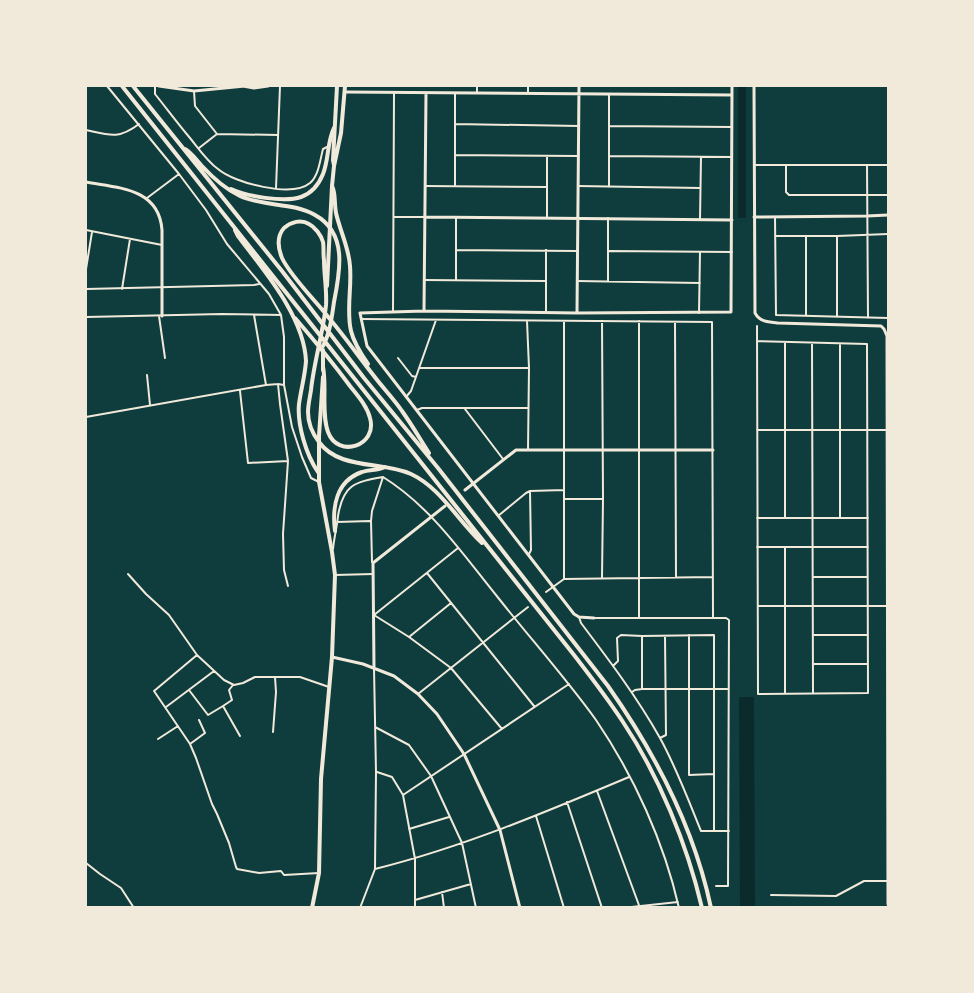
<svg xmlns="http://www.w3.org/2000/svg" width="974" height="993" viewBox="0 0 974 993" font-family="'Public Sans',sans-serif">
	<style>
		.water { fill: #0a2a2b }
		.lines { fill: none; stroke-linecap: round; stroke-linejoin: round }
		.minor { stroke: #f1e9da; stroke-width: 2 }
		.tertiary { stroke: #f1e9da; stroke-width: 3 }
		.trunk { stroke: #f1e9da; stroke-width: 4 }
		.motorway { stroke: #f1e9da; stroke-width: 4 }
	</style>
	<rect width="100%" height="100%" fill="#0f3d3e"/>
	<path class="water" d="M738,86h8v132h-8z
		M739,697h15l1,210h-15z"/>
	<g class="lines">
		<path class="minor" d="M107,86l72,88
			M155,86v8c12,15 23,30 35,44 9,11 17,23 28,31 16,14 74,29 92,14 9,-8 10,-23 13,-34l4,-2
			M194,91l1,15 22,28
			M477,93v-7
			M528,93v-7
			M455,124l124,2
			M609,126l123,1
			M86,130c23,5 32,10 53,-6
			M199,148l18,-14 61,1
			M455,155l123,1
			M609,156l123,1
			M754,165h134
			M786,165v27l3,3h99
			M867,165l1,153
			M425,186l122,1
			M455,186v-93
			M578,186l122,2
			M609,187v-93
			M276,188l4,-102
			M147,198l32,-24 27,36 21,34 42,50 12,21 3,22v48l8,42 10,30 9,21 8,4
			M394,217h30
			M775,217l1,98 112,3
			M547,218v-62
			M700,219l1,-62
			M86,230l76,15
			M775,236h62l51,-2
			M806,236v80
			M837,236v81
			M456,250l122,1
			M609,251l123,1
			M86,269l6,-37
			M424,280l122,1
			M456,280v-63
			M577,281l123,2
			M608,281v-63
			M86,289l168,-4 5,-1
			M122,289l8,-50
			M393,312l1,-219
			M546,313v-63
			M699,313l1,-61
			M254,315l12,70
			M159,316l6,42
			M86,317l136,-3 59,1
			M361,319l351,3 1,296
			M527,321l2,47 -1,82
			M602,321l1,178 -1,79
			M639,321v297
			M675,322l1,255
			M757,326l1,368 110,-1 -1,-349 -110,-3
			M785,342v176
			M812,343l1,350
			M840,344v174
			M398,358l14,18 4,1
			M419,368h110
			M147,375l3,30
			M278,384l2,20 8,57 -5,73 1,36 4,16
			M240,391l8,72 40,-2
			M406,397l5,-6 25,-71
			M465,409l38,50
			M417,410l5,-2h106
			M86,417l180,-32 12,-1 6,1
			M757,430h129
			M564,499h39
			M498,516l28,-23 4,-2 34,-1
			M757,518h111
			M337,522l33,-1
			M757,547h111
			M785,547v146
			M458,548l-84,67 35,22 42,31 51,61
			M333,549c1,-11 4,-22 5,-33 5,-31 16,-34 45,-39 47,29 79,76 113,118 33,42 69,82 100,125 38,56 68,122 83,188
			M529,554l2,-4 -1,-59
			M372,562l-1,-41 1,-10 11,-34
			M427,573l107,133
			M128,574l18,20 23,21 28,40 27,25 10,5 9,-2 12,-6h45l29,10
			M335,575l38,-1
			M813,577h54
			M564,579v-258
			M546,592l18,-13 149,-2
			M758,606h129
			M579,617l2,6c28,37 56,74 79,115 16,29 28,61 41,93h28
			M594,618h132l3,2 -1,266h-12
			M689,635v140l25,-1
			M813,635h54
			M642,636v53
			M409,637l42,-34
			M197,655l-43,36 36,53 6,14 16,46 5,10 12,29 7,24 1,2 22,4 22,-2 3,4 35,-2
			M813,664h54
			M613,666l5,-5 -1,-23 4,-3 21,1 72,-1v196
			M374,668l2,104 -1,97
			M233,685l-4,5 3,10 -9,6 17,30
			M189,690l19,25 15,-9
			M632,692l3,-2 7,-1h85
			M418,694l110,-87
			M166,707l48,-36
			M375,727l34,18 22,31 31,67 14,65
			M273,732l3,-40 -1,-15
			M660,738l6,-3 -1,-99
			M158,739l20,-13
			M190,744l15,-11 -6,-13
			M377,772l15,5 11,18 12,64v49
			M597,791l43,117
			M403,795l166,-111
			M567,802l35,106
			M536,816l28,92
			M409,829l40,-12
			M86,863l14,11 21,14 13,20
			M442,892l2,16
			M771,895l65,1 28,-15h24
			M415,900l56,-16
			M360,908l15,-39c88,-22 171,-57 254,-92
			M622,908l56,-6"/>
		<path class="tertiary" d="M159,86l35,5 51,-5
			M243,86l11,2 14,-2
			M754,86l1,227c5,9 13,9 23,10l103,3 3,3 3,7 1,568
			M345,92l387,3
			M86,182c32,6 73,6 76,48v86
			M424,217l308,3
			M754,217l113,-1 21,-1
			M424,311l2,-218
			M577,313l2,-227
			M465,490l51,-40h197
			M594,618l-15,-1 -5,-3 -207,-268 -7,-33 64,-2 153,2 154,-1 1,-226
			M332,657l31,7 31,12 24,18 19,20 27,40 36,76 20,78
			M374,667l-1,-104 72,-57"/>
		<path class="trunk" d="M334,165l-1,-5 4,-74
			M327,286l5,-100 2,-20 7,-33 4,-47
			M323,370v-20
			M312,908l7,-35 2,-94 11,-122 3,-82 -3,-23 -13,-70v-46l4,-59"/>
		<path class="motorway" d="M122,86l452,569c17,22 34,44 49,67 36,54 64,122 79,186
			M133,86l149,185 82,107 74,90 170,218c47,67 86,141 103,222
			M185,149c7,4 11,11 16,16 11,12 24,24 39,31 24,11 52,6 75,19 33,18 25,57 19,87 -2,14 -4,31 -11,44
			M332,186c4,8 2,17 4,27 4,18 13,35 14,53 2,22 -4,44 1,65 3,12 10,23 17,33
			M231,189c15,7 53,14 70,8 11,-4 18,-13 22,-23 6,-15 4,-32 11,-46
			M235,230l3,6c26,35 66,80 68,125 -1,15 -5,28 -7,43 -2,20 7,51 19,68
			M295,318c19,22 38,45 55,68 8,10 17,20 20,32 8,28 -32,41 -42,14 -7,-20 -1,-45 -5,-65
			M429,453c-9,-14 -17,-28 -27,-42 -8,-12 -19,-23 -28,-35 -15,-19 -29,-39 -45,-58 -13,-17 -38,-41 -47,-60 -4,-10 -6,-21 2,-30 7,-6 17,-9 25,-4 6,3 12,11 14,18 1,5 0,12 1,18 0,15 3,30 2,45 -3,28 -12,57 -15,85 -1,7 -3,15 -3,22 0,11 4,21 11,30 20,28 63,19 92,32 30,14 47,47 71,69
			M335,531c-3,-24 1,-50 27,-59 8,-3 15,-1 23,-5"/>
	</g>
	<rect width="974" height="993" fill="none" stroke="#f1e9da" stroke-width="174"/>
</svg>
